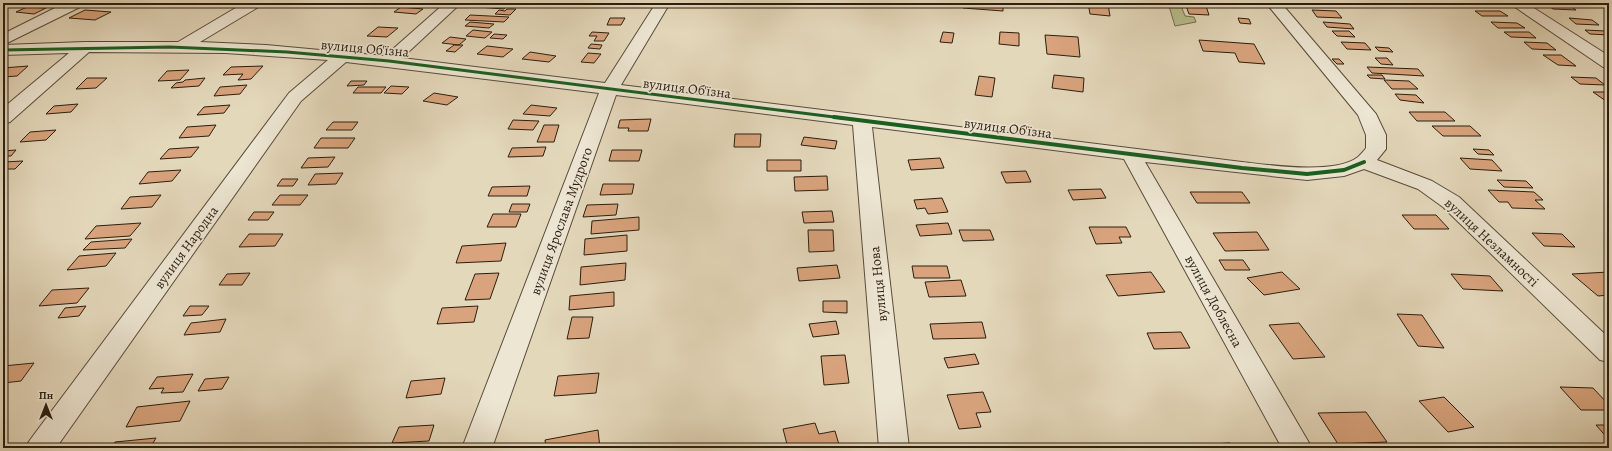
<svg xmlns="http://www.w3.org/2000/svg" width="1612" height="451" viewBox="0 0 1612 451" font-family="Alegreya,serif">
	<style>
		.green { fill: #b9bd8c; stroke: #726e4e }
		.building { fill: #d9a47d; stroke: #2b1e10 }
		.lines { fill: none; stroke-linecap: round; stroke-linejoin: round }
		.street-casing { stroke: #594c3b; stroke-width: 2 }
		.street { fill: #ede6d3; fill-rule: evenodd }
		.cycleway-far1-casing { stroke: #ede6d3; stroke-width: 5 }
		.cycleway-casing { stroke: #ede6d3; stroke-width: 6 }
		.cycleway-far1 { stroke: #1b5e20; stroke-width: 3 }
		.cycleway { stroke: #1b5e20; stroke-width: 4 }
		.labels { text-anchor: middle; stroke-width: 3.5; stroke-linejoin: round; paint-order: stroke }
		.street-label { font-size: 14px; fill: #2b1e10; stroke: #ede6d3 }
	</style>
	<rect width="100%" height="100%" fill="#e4d8bb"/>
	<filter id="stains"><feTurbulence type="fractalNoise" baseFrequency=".005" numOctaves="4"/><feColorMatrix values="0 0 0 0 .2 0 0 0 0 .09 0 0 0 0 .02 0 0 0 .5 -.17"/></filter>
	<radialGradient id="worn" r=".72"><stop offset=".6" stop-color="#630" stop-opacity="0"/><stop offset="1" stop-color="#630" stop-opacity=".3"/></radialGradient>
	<path class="green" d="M1168,3h12l5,13 9,1 2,5 -21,4z"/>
	<path class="building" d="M483,3h26l-5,6 -26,-2z
		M964,3h39v8l-40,-3z
		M1088,3h23l-3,1 2,12 -20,-2z
		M1185,3h20l4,12 -20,-1z
		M1302,3h20l3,3 -21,-1z
		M1452,3h20l3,3 -20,-1z
		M1546,4l23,1 7,5 -23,-1z
		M27,7l19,1 -12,6 -18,-2z
		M401,7l22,2 -7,5 -22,-2z
		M507,9h9l-6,6 -15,-1 4,-4 6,1z
		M85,10l26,2 -16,8 -26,-2z
		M1312,10l24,1 6,7 -25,-1z
		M1475,11h25l8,5h-26z
		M470,15l39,2 -5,5 -39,-2z
		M610,18h15l-4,7h-14z
		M1238,18l11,1 2,5 -11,-1z
		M1569,18l23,2 7,5 -23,-1z
		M470,22l24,2 -5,4 -24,-2z
		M1323,22l27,2 4,5 -27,-2z
		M1491,22l26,1 8,5h-27z
		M378,27l20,1 -11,9 -20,-1z
		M473,30l19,2 -7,6 -19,-2z
		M1585,30l20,1 4,4 -19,-1z
		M1332,31h17l6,6 -18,-1z
		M592,32l17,1 -5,8h-10l3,-5h-8z
		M943,32l11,1 -2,10 -12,-1z
		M1000,32l19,1v13l-20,-2z
		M1504,32h25l7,6 -25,-1z
		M494,34l13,1 -4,4 -13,-1z
		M1045,35l33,2 2,20 -33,-3z
		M450,37l16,2 -7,6 -17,-2z
		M1199,40l55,4 11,20 -26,-2 -4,-9 -32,-2z
		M1341,42l24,1 6,7 -24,-1z
		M1524,42l23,1 9,7 -24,-1z
		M591,44l11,1 -2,4 -12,-1z
		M454,45h9l-8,7 -9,-1z
		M487,46l26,3 -10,8 -26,-3z
		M1375,47l14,1 4,4 -14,-1z
		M530,52l26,4 -7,6 -27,-3z
		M588,53l13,1 -7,9 -13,-1z
		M1543,55h18l15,11 -18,-1z
		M1375,58h12l6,7 -12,-1z
		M1332,59h7l5,5h-7z
		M28,66l-11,10 -14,1v-9z
		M263,66l-12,13 -13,1 5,-6 -20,1 8,-8z
		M1367,67l51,2 6,7 -52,-3z
		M189,70l-9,10 -22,1 9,-10z
		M1054,75l30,3 -1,14 -31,-4z
		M1367,75h15l3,4 -15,-1z
		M979,76l16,2 -3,19 -17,-2z
		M1571,77l25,1 9,7 -25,-1z
		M87,78h20l-11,10 -20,1z
		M205,78l-6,8 -28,2 5,-5 7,-1 2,-2z
		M1384,80l25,1 9,8h-26z
		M351,81h16l-3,4 -17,1z
		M247,85l-7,9 -26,2 6,-9z
		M391,86l18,1 -7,7 -18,-1z
		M358,87h28l-5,6h-28z
		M1593,92h16v9h-3z
		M434,93l24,4 -11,8 -24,-4z
		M1395,94l21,1 8,8 -24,-3z
		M78,104l-7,8 -25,2 8,-8z
		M230,105l-6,8 -27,2 7,-8z
		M531,105l26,3 -7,8 -27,-2z
		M1409,112h36l10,9h-38z
		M651,119l-3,12h-20l1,-3h-11l2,-8z
		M513,120l26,1 -6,9 -25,-1z
		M333,122h25l-6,8h-26z
		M216,125l-7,11 -30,2 8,-11z
		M544,125h15l-5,17h-17z
		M1432,126h38l11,10h-38z
		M56,130l-10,10 -26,2 10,-10z
		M735,134h26l-1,13h-26z
		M804,137l33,4 -2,8 -34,-4z
		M321,138h34l-7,10h-34z
		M199,147l-8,10 -31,2 9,-10z
		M546,147l-3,9 -35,1 4,-9z
		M1473,149l16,1 5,5 -16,-1z
		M16,150l-5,6h-8v-5z
		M612,150h30l-3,11h-30z
		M335,157l-7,10 -27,1 7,-10z
		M940,158l4,10 -33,2 -3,-10z
		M1460,158l32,2 10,11 -32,-2z
		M767,160h34v11h-34z
		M23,161l-8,8h-12v-7z
		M181,170l-9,11 -33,3 9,-12z
		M1026,171l5,11 -25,1 -5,-11z
		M343,173l-7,11 -28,1 7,-11z
		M827,176l1,14 -33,1 -1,-14z
		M282,179h16l-5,7h-16z
		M1497,180l29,1 7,7 -29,-1z
		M603,184h31l-2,10 -32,1z
		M530,186l-3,10h-39l4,-9z
		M1101,189l5,9 -33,2 -5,-10z
		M1488,190l46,2 9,8h-8l10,9 -33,-1 -4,-6h-9z
		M1190,192h52l8,11h-53z
		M161,195l-9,12 -31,2 9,-12z
		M280,195h28l-8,10h-28z
		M942,198l6,14 -20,2 -3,-6 -8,1 -3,-9z
		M512,204h18l-3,8h-18z
		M618,204l-2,11 -33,2 4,-12z
		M832,211l2,11 -30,1 -2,-11z
		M254,212h20l-6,8h-20z
		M493,214h28l-5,13h-29z
		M1402,215h34l13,14h-35z
		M639,217v13l-48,4 1,-13z
		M141,223l-11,13 -45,3 11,-13z
		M948,223l4,11 -32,2 -4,-11z
		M1089,227h37l5,10h-12l3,6 -26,1z
		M808,230h25l1,21 -25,1z
		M959,230h31l4,10 -31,1z
		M1257,232l12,18 -44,1 -12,-18z
		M1532,233l30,1 13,13 -31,-1z
		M249,234h34l-8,12 -36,1z
		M627,235v16l-43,4 1,-16z
		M132,239l-7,9 -42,2 8,-8z
		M506,243l-5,18 -45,2 6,-17z
		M116,253l-10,13 -39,4 12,-14z
		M1219,260h24l7,10h-25z
		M626,263l-1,17 -45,5 1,-18z
		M837,265l3,13 -41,3 -2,-13z
		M912,266h35l3,12h-36z
		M1151,272l14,20 -47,4 -12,-21z
		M1282,272l18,17 -36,6 -17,-17z
		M1609,272v23l-11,1 -26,-22z
		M250,273l-8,12h-23l8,-11z
		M499,273l-9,26 -25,1 10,-26z
		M1451,274l39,2 13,15 -40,-2z
		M961,280l5,16 -37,1 -4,-15z
		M89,288l-12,15 -38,3 13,-16z
		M614,292v14l-45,4 1,-14z
		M823,301h24v12l-24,-1z
		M86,306l-7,10 -21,2 7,-10z
		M190,306h19l-7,9 -19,1z
		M478,306l-4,16 -37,2 5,-16z
		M1397,314l25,1 22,33 -26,-2z
		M572,317h21l-4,21 -22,1z
		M226,319l-6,13 -36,3 7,-12z
		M836,321l3,13 -26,3 -4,-13z
		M982,322l4,16 -53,1 -3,-15z
		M1299,323l26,34 -32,2 -24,-34z
		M1181,332l9,16 -36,1 -7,-16z
		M975,354l4,10 -31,4 -4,-10z
		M845,355l4,28 -25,2 -3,-29z
		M34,363l-13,18 -18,2v-17z
		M599,373l-3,20 -42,3 4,-20z
		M193,374l-10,18 -22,1 3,-5 -15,1 8,-12z
		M229,377l-7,12 -24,2 7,-12z
		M445,378l-4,16 -35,4 5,-17z
		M1560,387l33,1 16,17v5h-28z
		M983,392l8,20 -15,1 5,14 -22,2 -12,-34z
		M1444,397l30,30 -26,5 -29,-31z
		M190,401l-10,20 -54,6 11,-20z
		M1366,412l21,30 -49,2 -20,-31z
		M815,423l4,11 16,-3 5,17h-52l-5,-19z
		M434,425l-5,16 -37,2 7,-16z
		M1596,425h13v15z
		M598,430l2,18h-54l-1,-8z
		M156,438l-6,10h-38l3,-6z
		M1230,443l3,5h-39l-1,-3z"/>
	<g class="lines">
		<defs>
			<path id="street" d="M65,3h19l-2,3 -79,39v-11z
				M244,3h18l-2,3 -60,36 66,3 119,11 60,-53h16l-59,55 203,25 51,-80h14l-49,82 621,77c28,3 93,13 116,-5 3,-3 6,-6 8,-9v-13l-8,-20 -92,-112h15l95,111 10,21v14l-9,11 55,21 27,16 150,141v24l-9,-2 -157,-153 -25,-18 -54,-20 -20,7 -37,4 -162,-18 167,286h-30l-158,-289 -252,-32 37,321h-30l-26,-323 -237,-30 -124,353h-30l137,-355 -253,-31 -45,39 -245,347h-31l5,-8 259,-347 39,-33 -103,-7 -136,-1 -79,70 -7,2v-16l66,-55 -66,2v-10l82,-3h93z
				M1509,3h17l83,53v12l-6,-1z"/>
		</defs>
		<use href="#street" class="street-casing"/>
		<use href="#street" class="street"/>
		<defs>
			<path id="cycleway-far1" d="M3,50l167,-3 117,5 102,9 453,57"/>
			<path id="cycleway" d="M834,117l408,51 65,6 37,-4 20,-8"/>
		</defs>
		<use href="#cycleway-far1" class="cycleway-far1-casing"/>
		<use href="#cycleway" class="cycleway-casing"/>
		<use href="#cycleway-far1" class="cycleway-far1"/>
		<use href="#cycleway" class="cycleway"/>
	</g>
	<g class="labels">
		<g class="street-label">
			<text transform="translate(365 48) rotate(5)" y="5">вулиця Об'їзна</text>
			<text transform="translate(687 88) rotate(7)" y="5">вулиця Об'їзна</text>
			<text transform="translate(1008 128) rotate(7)" y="5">вулиця Об'їзна</text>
			<text transform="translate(561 221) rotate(-70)" y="5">вулиця Ярослава Мудрого</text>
			<text transform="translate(1492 242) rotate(43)" y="5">вулиця Незламності</text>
			<text transform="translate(186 247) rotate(-54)" y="5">вулиця Народна</text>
			<text transform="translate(878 284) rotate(-96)" y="5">вулиця Нова</text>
			<text transform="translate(1214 301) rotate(61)" y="5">вулиця Доблесна</text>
		</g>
	</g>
	<rect width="1612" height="451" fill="none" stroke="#e4d8bb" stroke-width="16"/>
	<rect x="4" y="4" width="1604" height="443" fill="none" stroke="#2b1e10" stroke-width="2"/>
	<rect x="8" y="8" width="1596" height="435" fill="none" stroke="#2b1e10"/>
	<g transform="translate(46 405)" stroke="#ede6d3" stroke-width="3" paint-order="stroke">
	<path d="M0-3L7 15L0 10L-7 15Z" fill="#2b1e10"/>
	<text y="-6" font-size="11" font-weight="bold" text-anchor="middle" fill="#2b1e10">Пн</text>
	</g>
	<rect width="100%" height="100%" filter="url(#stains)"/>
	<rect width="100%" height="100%" fill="url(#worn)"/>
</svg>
